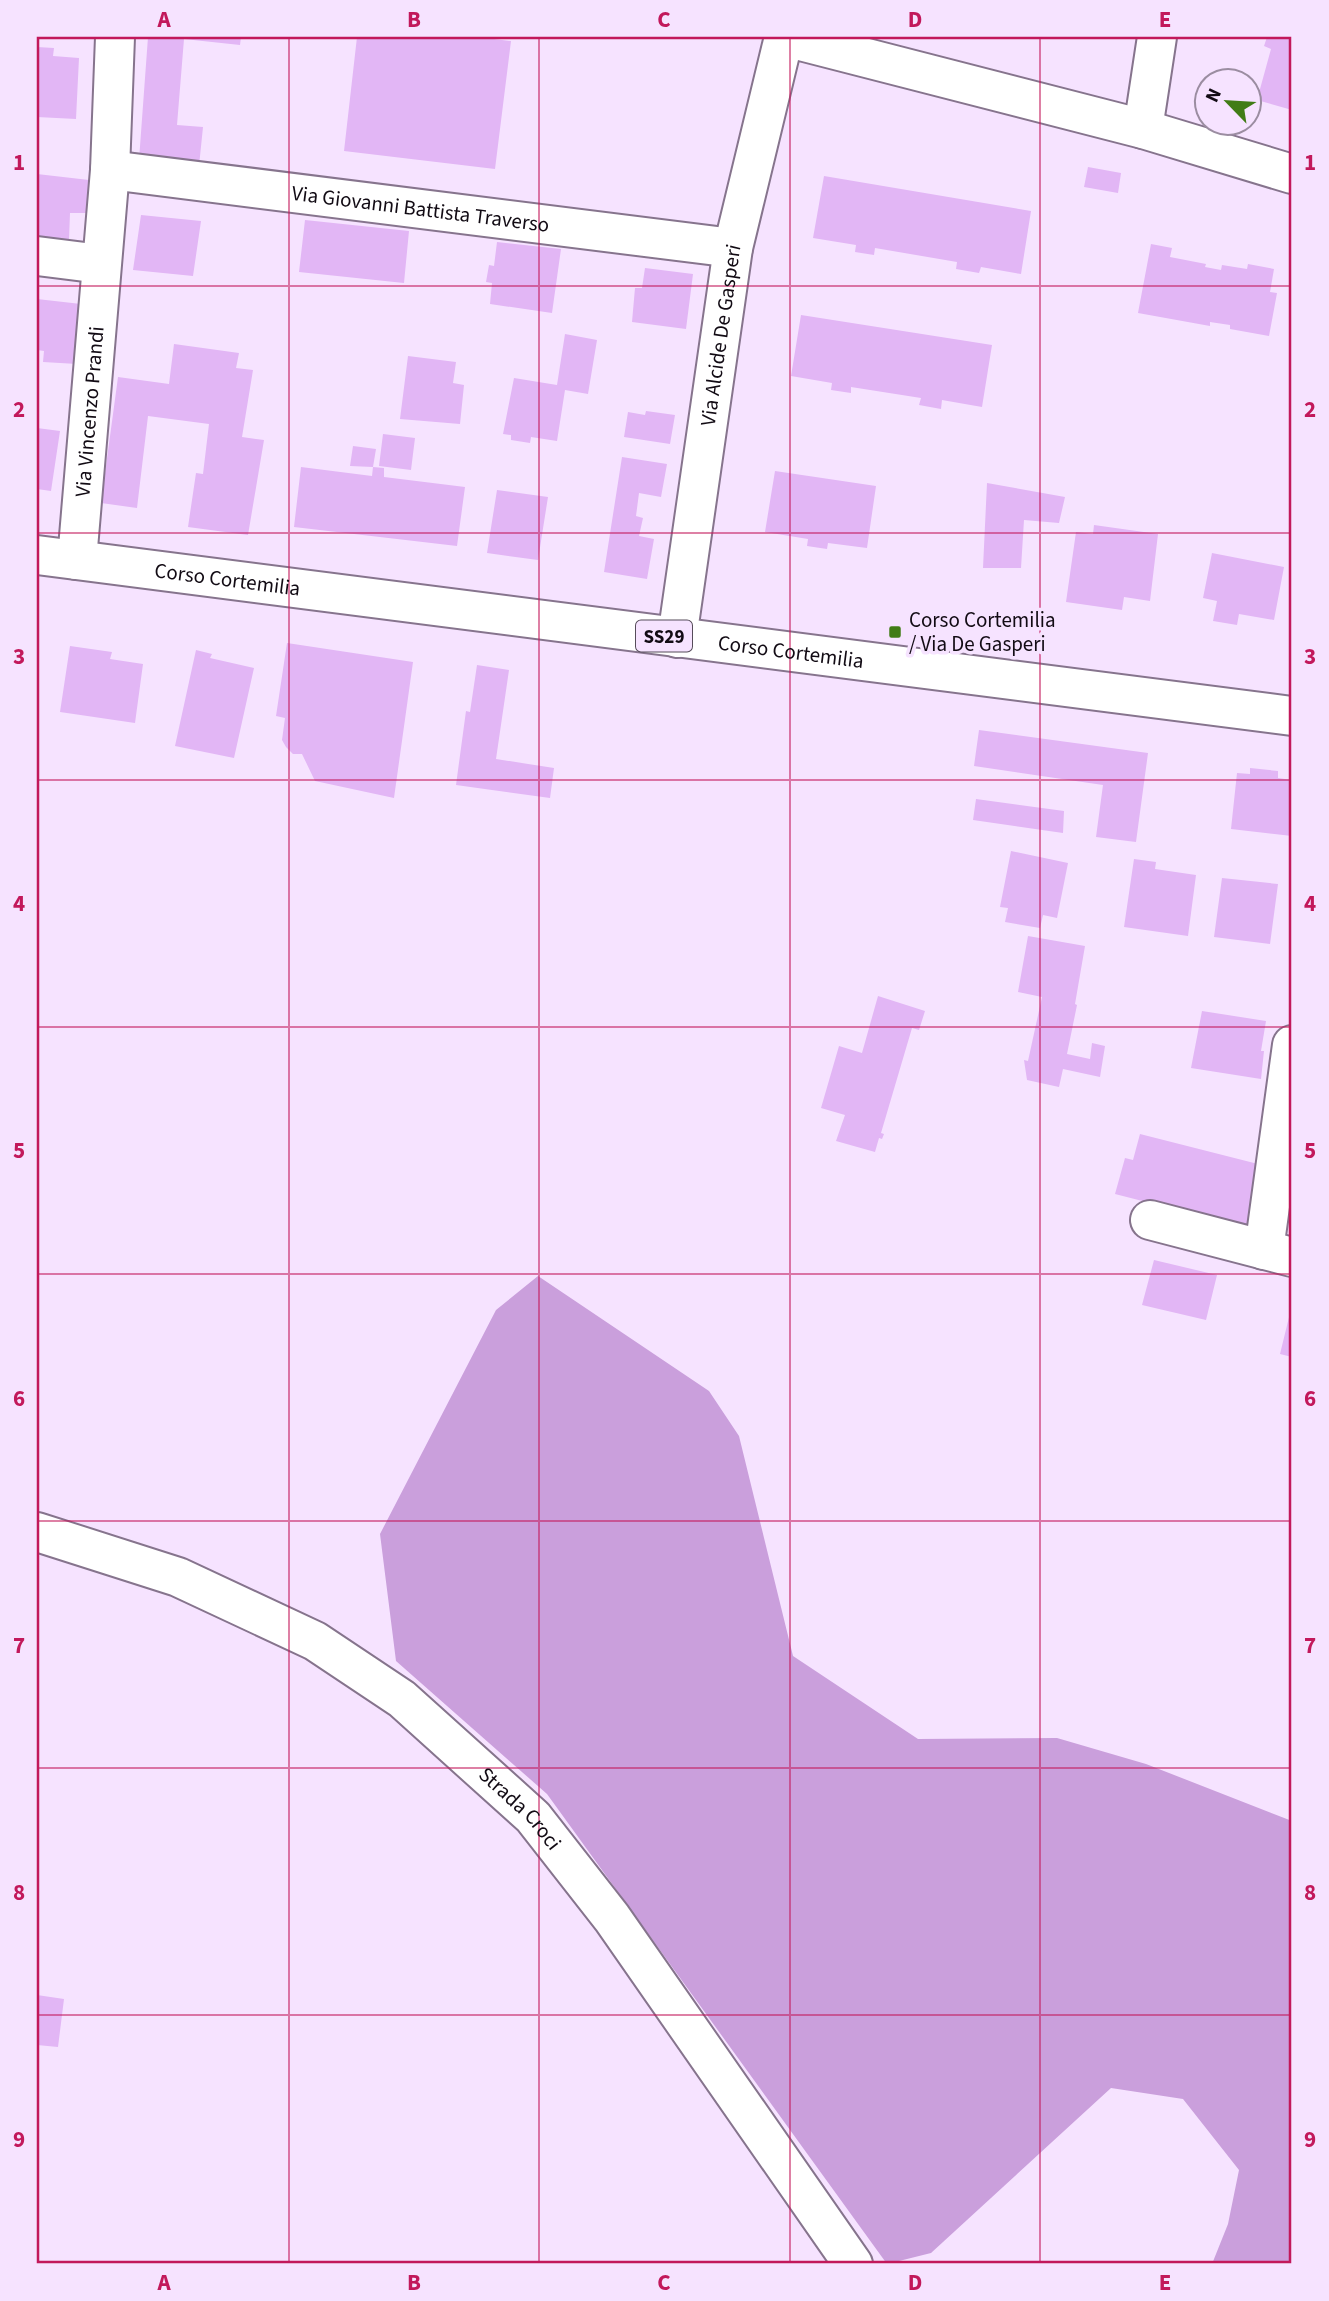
<svg xmlns="http://www.w3.org/2000/svg" width="1329" height="2301" viewBox="0 0 1329 2301" font-family="'Source Sans 3',sans-serif">
	<style>
		.forest { fill: #ca9fdc }
		.building { fill: #e2b6f5 }
		.lines { fill: none; stroke-linecap: round; stroke-linejoin: round }
		.minor-casing { stroke: #86748d; stroke-width: 42 }
		.major-casing { stroke: #86748d; stroke-width: 42 }
		.minor { stroke: #fff; stroke-width: 38 }
		.major { stroke: #fff; stroke-width: 38 }
		.grid { fill: none; stroke: #c2185b; stroke-width: 2; stroke-opacity: 0.55 }
		.poi-dot { fill: #417c16; stroke: #f6e3ff; stroke-width: 2.5 }
		.labels { text-anchor: middle; stroke-width: 7; stroke-linejoin: round; paint-order: stroke }
		.shield { fill: #f6e3ff; stroke: #564c5a; stroke-width: 2 }
		.shield-label { font-size: 19px; font-weight: bold; fill: #120b14 }
		.street-label { font-size: 21px; fill: #120b14; stroke: #f6e3ff }
		.poi-label { font-size: 21px; fill: #120b14; stroke: #f6e3ff; text-anchor: start }
		.neatline { fill: none; stroke: #c2185b; stroke-width: 2.5 }
		.grid-label { font-size: 23px; text-anchor: middle; font-weight: bold; fill: #c2185b }
	</style>
	<rect width="100%" height="100%" fill="#f6e3ff"/>
	<path class="forest" d="M538,1276l171,115 30,45 54,220 125,83 139,-1 89,26 146,57v443h-80l16,-40 11,-54 -56,-71 -72,-11 -180,165 -44,11 -340,-470 -151,-133 -16,-127 116,-224z"/>
	<path class="building" d="M148,37h93l-1,8 -56,-6 -7,86 26,2 -4,39 -60,-6z
		M357,37h121l33,4 -16,128 -151,-18z
		M1267,37h25v73l-35,-10 14,-51 -7,-3z
		M37,47l17,1 -1,8 26,2 -3,61 -39,-2z
		M1088,167l33,6 -3,20 -34,-6z
		M37,174l52,6 -1,33h-18l-1,27 -32,-3z
		M824,176l207,35 -10,63 -40,-7 -2,6 -23,-4 1,-7 -82,-14 -1,7 -19,-3 1,-7 -43,-7z
		M141,215l60,6 -8,55 -60,-6z
		M305,220l104,11 -5,52 -105,-11z
		M497,242l64,7 -9,64 -62,-9 2,-21 -6,-1 3,-17 5,1z
		M1151,244l21,4 -2,9 36,7 -1,3 16,3 1,-5 25,4 1,-5 26,5 -4,23 7,1 -8,43 -39,-7v-4l-20,-3v4l-72,-13z
		M645,268l48,6 -7,55 -54,-7 3,-34h7z
		M37,299l44,5 -4,60 -34,-2 1,-11 -7,-1z
		M801,315l191,30 -10,62 -40,-7 -1,9 -22,-4 2,-7 -70,-11v6l-20,-3 1,-7 -41,-7z
		M565,334l32,6 -9,54 -23,-4 -8,51 -26,-4 -1,6 -19,-3v-5l-8,-1 11,-56 43,7z
		M174,344l65,9 -3,15 17,2 -11,67 22,3 -16,95 -60,-8 8,-54 7,1 6,-50 -61,-8 -11,92 -36,-5 17,-126 51,7z
		M408,356l48,6 -3,21 11,2 -4,39 -60,-5z
		M646,411l29,4 -5,29 -46,-7 4,-25 17,3z
		M37,428l23,3 -9,60 -14,-2z
		M383,434l32,4 -4,32 -32,-4z
		M353,446l23,3 -3,18 11,1v9l81,10 -8,59 -163,-19 7,-60 71,9 1,-9 -23,-1z
		M622,457l45,7 -6,33 -22,-4 -3,23 7,2 -4,18 15,3 -7,40 -43,-7z
		M775,471l101,15 -9,62 -39,-5 -1,6 -20,-3 1,-7 -43,-7z
		M987,483l78,14 -6,26 -35,-3 -3,48h-38z
		M497,490l51,7 -10,63 -51,-7z
		M1094,525l64,9 -8,67 -26,-4 -2,13 -56,-8 10,-70 17,2z
		M1212,553l72,14 -10,53 -35,-6 -2,11 -24,-4 4,-20 -14,-3z
		M287,643l126,19 -19,136 -79,-17 -13,-27h-9l-7,-7 -4,-7 3,-22 -9,-2z
		M70,646l42,6 -2,7 33,5 -8,59 -75,-11z
		M196,650l16,4 -2,4 44,10 -20,90 -59,-12z
		M477,665l32,5 -13,89 58,9 -4,30 -94,-13 10,-74 4,1z
		M979,730l169,23 -12,89 -40,-5 7,-52 -129,-19z
		M1250,768l28,3v7l14,2v56l-61,-7 6,-56 13,1z
		M976,799l88,12 -1,22 -90,-13z
		M1011,851l57,12 -11,55 -14,-3 -3,13 -35,-6 3,-14 -8,-1z
		M1134,859l22,3 -1,7 41,6 -8,61 -64,-9z
		M1222,878l56,6 -8,60 -56,-7z
		M1028,936l57,10 -10,58 2,1 -10,49 23,5 2,-16 13,3 -5,31 -37,-8 -4,18 -32,-7 -3,-20 4,1 14,-64 -24,-5z
		M878,996l47,15 -6,19 -7,-2 -31,105 3,1 -2,5 -3,-1 -4,14 -39,-11 9,-26 -24,-7 18,-62 23,7z
		M1202,1011l64,10 -5,30h3l-3,28 -70,-11z
		M1140,1134l118,30 -6,26 9,2 -9,37 -137,-35 10,-36 8,2z
		M1154,1260l63,15 -11,45 -64,-15z
		M1291,1309h1v48l-12,-3z
		M37,1995l27,4 -6,48 -21,-2z"/>
	<g class="lines">
		<defs>
			<g id="minor">
				<path d="M785,37l358,92 149,45"/>
				<path d="M1143,129l14,-92"/>
				<path id="s1" d="M110,170l623,78"/>
				<path d="M37,256l64,8"/>
				<path id="s2" d="M77,560l33,-390 5,-133"/>
				<path id="s3" d="M677,638l56,-390 51,-211"/>
				<path d="M1150,1220l142,37"/>
				<path d="M1264,1250l28,-205"/>
				<path id="s4" d="M37,1532l141,45 137,64 87,58 131,118 79,101 241,346"/>
			</g>
			<g id="major">
				<path id="s5" d="M37,555l1255,161"/>
			</g>
		</defs>
		<use href="#minor" class="minor-casing"/>
		<use href="#major" class="major-casing"/>
		<use href="#minor" class="minor"/>
		<use href="#major" class="major"/>
	</g>
	<path class="grid" d="M289,37v2227M539,37v2227M790,37v2227M1040,37v2227M37,286h1255M37,533h1255M37,780h1255M37,1027h1255M37,1274h1255M37,1521h1255M37,1768h1255M37,2015h1255"/>
	<rect class="poi-dot" x="888" y="625" width="14" height="14" rx="3.5"/>
	<g class="labels">
		<rect class="shield" x="636" y="620.5" width="56" height="31" rx="5"/>
		<g class="shield-label">
			<text x="664" y="643">SS29</text>
		</g>
		<g class="street-label">
			<text dy="7" stroke="none"><textPath href="#s1" startOffset="313">Via Giovanni Battista Traverso</textPath></text>
			<text dy="7" stroke="none"><textPath href="#s3" startOffset="306">Via Alcide De Gasperi</textPath></text>
			<text dy="7" stroke="none"><textPath href="#s2" startOffset="149">Via Vincenzo Prandi</textPath></text>
			<text dy="7" stroke="none"><textPath href="#s5" startOffset="192">Corso Cortemilia</textPath></text>
			<text dy="7" stroke="none"><textPath href="#s5" startOffset="760">Corso Cortemilia</textPath></text>
			<text dy="7" stroke="none"><textPath href="#s4" startOffset="565">Strada Croci</textPath></text>
		</g>
		<g class="poi-label">
			<text x="909" y="627">Corso Cortemilia<tspan x="909" dy="24">/ Via De Gasperi</tspan></text>
		</g>
	</g>
	<rect width="1329" height="2301" fill="none" stroke="#f6e3ff" stroke-width="77"/>
	<g transform="translate(1228 102) rotate(295)"><circle r="33" fill="#f6e3ff" stroke="#9b8da1" stroke-width="2"/>
	<path d="M0-5L12 26L0 18L-12 26Z" fill="#417c16"/>
	<text y="-10" font-size="19" font-weight="bold" text-anchor="middle" fill="#120b14">N</text>
	</g>
	<rect x="38" y="38" width="1252" height="2224" class="neatline"/>
	<g class="grid-label">
		<text x="164" y="27">A</text>
		<text x="414" y="27">B</text>
		<text x="664" y="27">C</text>
		<text x="915" y="27">D</text>
		<text x="1165" y="27">E</text>
		<text x="19" y="170">1</text>
		<text x="1310" y="170">1</text>
		<text x="19" y="417">2</text>
		<text x="1310" y="417">2</text>
		<text x="19" y="664">3</text>
		<text x="1310" y="664">3</text>
		<text x="19" y="911">4</text>
		<text x="1310" y="911">4</text>
		<text x="19" y="1158">5</text>
		<text x="1310" y="1158">5</text>
		<text x="19" y="1406">6</text>
		<text x="1310" y="1406">6</text>
		<text x="19" y="1653">7</text>
		<text x="1310" y="1653">7</text>
		<text x="19" y="1900">8</text>
		<text x="1310" y="1900">8</text>
		<text x="19" y="2147">9</text>
		<text x="1310" y="2147">9</text>
		<text x="164" y="2290">A</text>
		<text x="414" y="2290">B</text>
		<text x="664" y="2290">C</text>
		<text x="915" y="2290">D</text>
		<text x="1165" y="2290">E</text>
	</g>
</svg>
